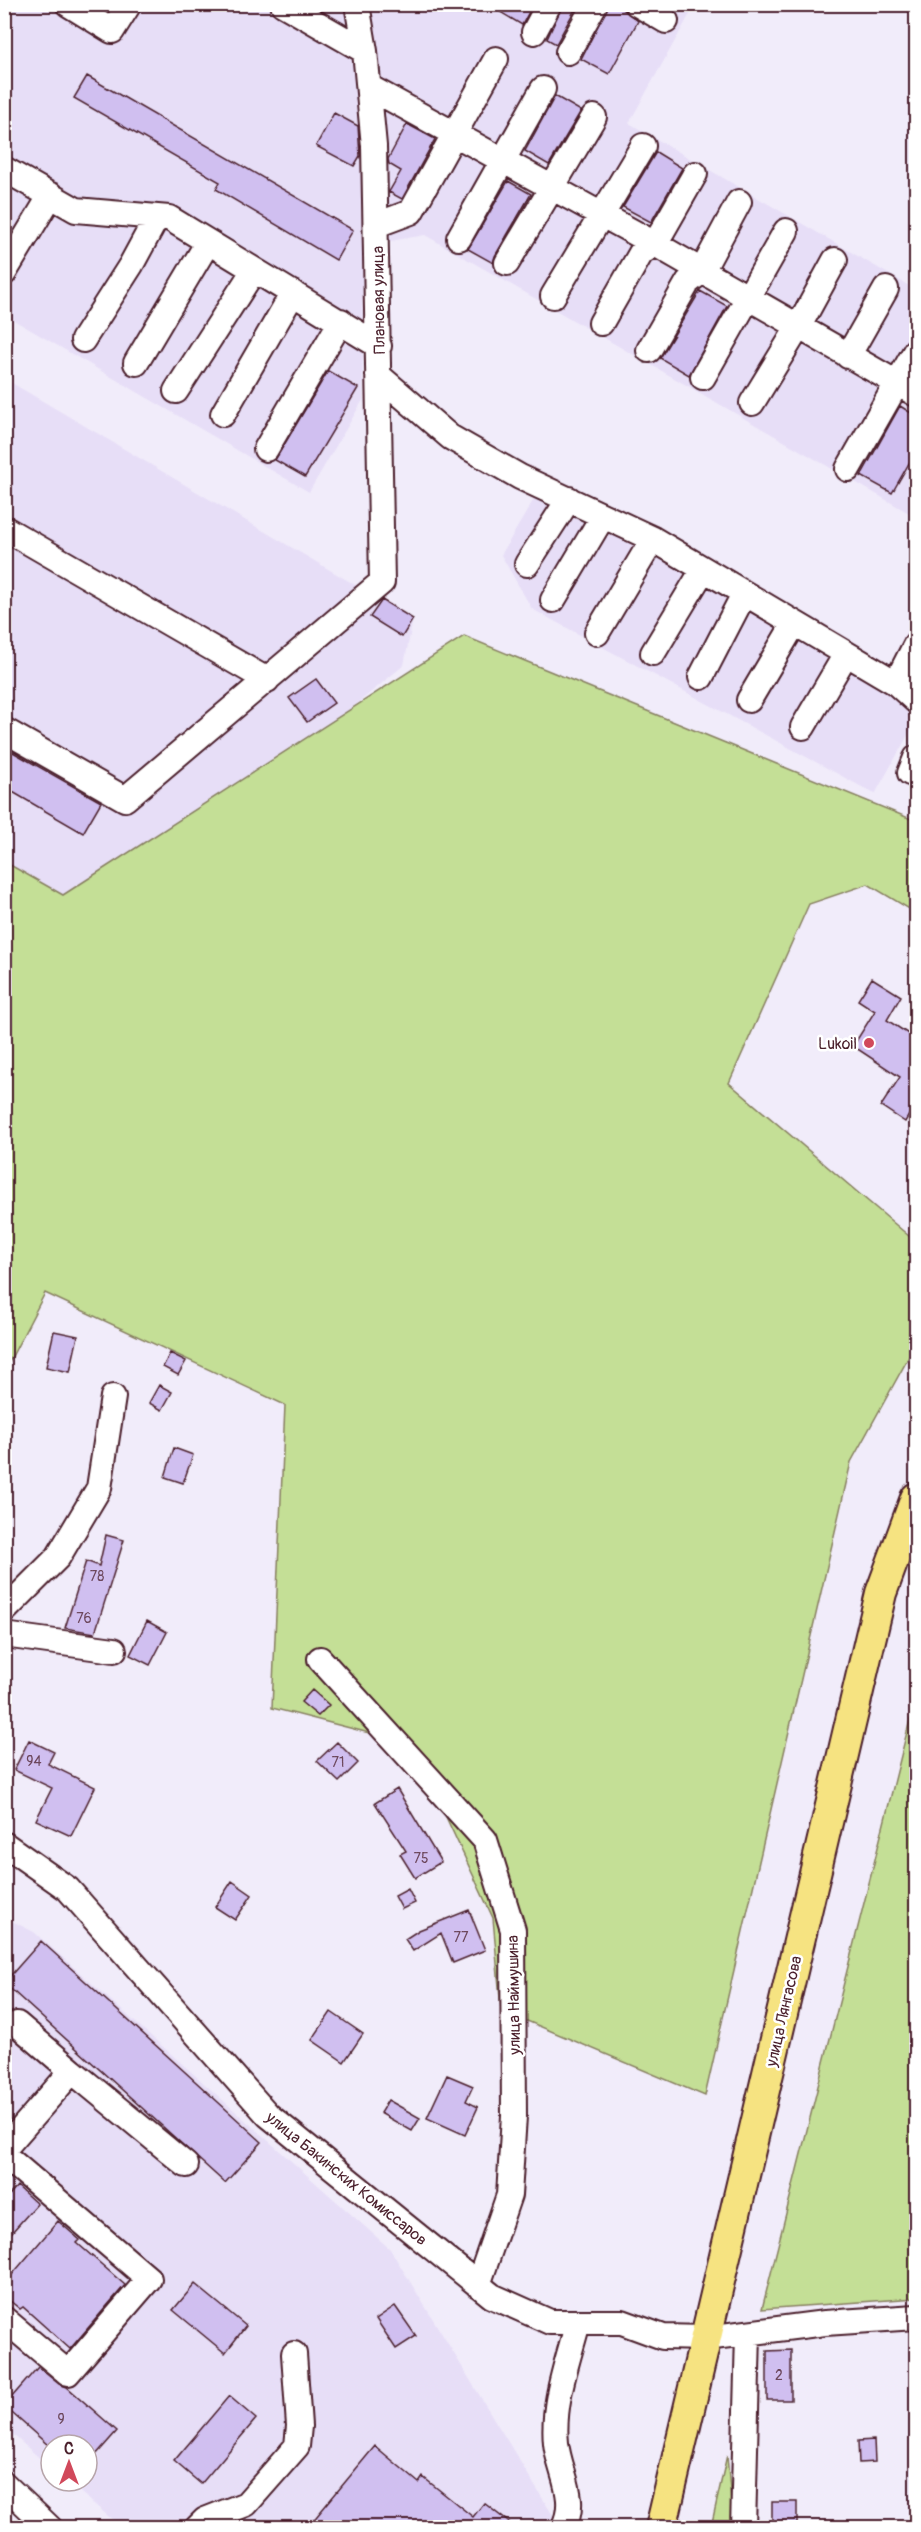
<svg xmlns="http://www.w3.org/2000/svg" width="921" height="2532" viewBox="0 0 921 2532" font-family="Pangolin,sans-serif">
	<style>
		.built { fill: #e7def7 }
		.green { fill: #c4df96; stroke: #877f60; stroke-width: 1.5 }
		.building { fill: #d0bff0; stroke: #4a1f2b; stroke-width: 1.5 }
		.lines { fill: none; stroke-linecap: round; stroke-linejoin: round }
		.minor-casing { stroke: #4a1f2b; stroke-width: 28 }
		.major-casing { stroke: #4a1f2b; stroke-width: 34 }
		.minor { stroke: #fff; stroke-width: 24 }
		.major { stroke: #f6e381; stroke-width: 30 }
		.poi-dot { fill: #d1495b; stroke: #fff; stroke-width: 2 }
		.labels { text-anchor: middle; stroke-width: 5; stroke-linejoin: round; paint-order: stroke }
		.number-label { font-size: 14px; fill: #6c475c }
		.street-label { font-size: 16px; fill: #4a1f2b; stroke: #fff }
		.poi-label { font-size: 16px; fill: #4a1f2b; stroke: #fff; text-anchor: end }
	</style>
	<rect width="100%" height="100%" fill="#f1ecfa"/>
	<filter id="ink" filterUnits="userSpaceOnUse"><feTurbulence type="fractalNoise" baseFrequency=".0167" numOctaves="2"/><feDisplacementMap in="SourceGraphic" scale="12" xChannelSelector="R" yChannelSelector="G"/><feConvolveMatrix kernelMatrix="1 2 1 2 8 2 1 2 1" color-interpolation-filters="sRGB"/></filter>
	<g filter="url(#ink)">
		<path class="built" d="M5,5h690l-66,118 287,167v227l-491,-282 -63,11 1,154 -54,92 -304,-177z
			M5,379l408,240 -9,46 -235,193 -107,37 -57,-34z
			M540,489l376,215v17l-41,73 -343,-185 -31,-54z
			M4,1917l30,15 356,317 170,278h-439l-54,-46h20v-36h-36v23l-46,-40z"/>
		<path class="green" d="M464,636l452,185v92l-48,-29 -59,20 -80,179 187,159v102l-65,118 -146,634 -204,-86 -8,-92 -81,-174 -140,-36 13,-303 -240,-112 -40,77v-508l58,33z
			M916,1696v602l-154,11z
			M727,2455l6,72h-22z"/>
		<path class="building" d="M487,4h46l-11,21z
			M563,4h15l-22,40 -9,-5z
			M609,4h6l9,6 14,11 -29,53 -28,-15z
			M87,76l266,154 -17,30 -120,-71 4,-7 -146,-84z
			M555,96l26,15 -32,54 -24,-14z
			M334,113l24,13 2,30 -6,10 -38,-20z
			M407,124l28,15 -33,60 -13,-7 12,-21 -12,-7 -1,-5z
			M656,152l26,16 -31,54 -28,-15z
			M508,181l23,13 -36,62 -2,7 -25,-14z
			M700,291l27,15 -38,69 -29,-17z
			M328,371l30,17 -53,89 -30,-17z
			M900,406l16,10v35l-24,42 -31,-17z
			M382,600l31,19 -11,18 -32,-20z
			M316,679l18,24 -27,19 -18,-24z
			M4,747l97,55 -18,31 -79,-46z
			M872,978l29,18 -14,24 29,19v64l-11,19 -24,-16 19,-29 -47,-31 22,-35 -17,-11z
			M54,1331l24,5 -8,36 -24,-5z
			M170,1353l16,8 -8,14 -15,-8z
			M159,1385l13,7 -10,18 -13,-7z
			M174,1448l19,7 -10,28 -18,-6z
			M106,1535l18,5 -29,93 -30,-5 21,-67 13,5z
			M147,1621l20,11 -17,33 -20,-10z
			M312,1690l17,15 -11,11 -17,-14z
			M29,1740l25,12 -6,12 47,23 -24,49 -35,-16 16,-32 -38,-18z
			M337,1742l21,21 -19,19 -22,-21z
			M397,1789l44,73 -26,16 -15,-24 6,-3 -31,-48z
			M232,1881l20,14 -17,25 -20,-13z
			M408,1889l7,14 -13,6 -7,-13z
			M469,1910l16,40 -32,13 -12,-30 -28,18 -8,-12 14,-9z
			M41,1941l221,201 -37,41 -221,-200z
			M331,2012l32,22 -19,28 -32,-22z
			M447,2075l26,11 -7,15 12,6 -13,28 -38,-17z
			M388,2100l32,18 -8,13 -32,-18z
			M17,2186l20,18 -33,37v-40z
			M58,2221l22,19 -3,3 48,42 -55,64 -47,-42 -3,2 -16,-13v-12z
			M195,2284l51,42 -21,27 -52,-43z
			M395,2306l21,30 -20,13 -20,-30z
			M791,2350v50h-24v-49z
			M38,2367l21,17 8,3 50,44 -30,34v-20h-39l-44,-39z
			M229,2396l27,23 -55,65 -27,-23z
			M874,2440l1,22 -16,1 -1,-22z
			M375,2446l44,37 4,-6 50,40 11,-14 32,25h-209z
			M772,2502h25v23l-25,-1z"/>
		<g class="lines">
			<defs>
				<path id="minor" d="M68,4l44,27 17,-27
					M283,4l82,47
					M637,4l29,17
					M534,32l15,-28
					M568,52l27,-48
					M369,87l286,157 261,150
					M4,169l72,41 93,8 210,128
					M376,225l35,-13 85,-153
					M459,238l84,-149
					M507,263l87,-146
					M4,273l47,-78
					M553,296l90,-150
					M601,323l40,-70 14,-9 40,-70
					M83,340l48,-75 26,-48
					M649,350l39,-68 14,-11 37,-69
					M848,356l38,-67
					M136,363l72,-121
					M378,375l72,62 70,40 133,62 243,144 20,-39
					M703,377l83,-146
					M176,391l78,-121
					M752,403l47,-77 36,-66
					M223,414l70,-121
					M266,449l75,-128
					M848,469l68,-119
					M4,528l263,152
					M527,564l42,-65
					M553,600l50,-84
					M597,633l56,-94
					M653,653l50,-83
					M701,677l43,-83
					M896,683l20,18
					M749,700l45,-76
					M803,727l43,-73
					M4,730l121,69 257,-217 -8,-436 -9,-95 -8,-47
					M910,773l6,-15
					M4,1611l54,-54 41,-69 14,-91
					M4,1635l110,15
					M320,1659l165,181 28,90 1,186 -5,79 -31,90
					M4,1844l64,45 200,226 224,181 58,26h72l41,15 43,1 119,-15 91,-6
					M72,2071l114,94
					M4,2149l68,-78 -55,-47
					M4,2155l145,124 -81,94 -64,-54
					M4,2484l46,44
					M197,2528l8,-8 41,-16 51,-58 2,-20 -5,-72
					M563,2528c16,-29 -4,-56 -7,-85 -4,-41 12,-82 22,-121
					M743,2528l5,-195"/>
				<path id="major" d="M661,2528l220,-935 35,-95"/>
			</defs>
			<use href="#minor" class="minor-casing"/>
			<use href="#major" class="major-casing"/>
			<use href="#minor" class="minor"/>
			<use href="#major" class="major"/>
		</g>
	</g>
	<circle class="poi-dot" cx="869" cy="1043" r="6"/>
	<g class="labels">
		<g class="number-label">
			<text x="97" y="1581">78</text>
			<text x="84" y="1623">76</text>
			<text x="34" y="1766">94</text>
			<text x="338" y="1767">71</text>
			<text x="421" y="1863">75</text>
			<text x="461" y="1942">77</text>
			<text x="779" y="2380">2</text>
			<text x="61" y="2424">9</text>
		</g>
		<g class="street-label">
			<text transform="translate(378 300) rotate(-91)" y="6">Плановая улица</text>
			<text transform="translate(513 1995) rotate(-91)" y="6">улица Наймушина</text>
			<text transform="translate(783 2011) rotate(-77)" y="6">улица Лянгасова</text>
			<text transform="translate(347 2178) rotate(39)" y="6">улица Бакинских Комиссаров</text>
		</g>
		<g class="poi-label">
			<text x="857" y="1049">Lukoil</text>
		</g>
	</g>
	<rect width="921" height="2532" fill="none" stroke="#fff" stroke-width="24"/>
	<rect x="12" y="12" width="897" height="2508" fill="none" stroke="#4a1f2b" stroke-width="2" filter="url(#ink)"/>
	<g transform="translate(69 2463)"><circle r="28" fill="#ffffff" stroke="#b7a5aa" stroke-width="1.5"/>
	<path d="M0-4.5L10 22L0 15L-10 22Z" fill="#d1495b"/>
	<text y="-9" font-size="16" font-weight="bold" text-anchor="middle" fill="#4a1f2b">С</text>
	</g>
</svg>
